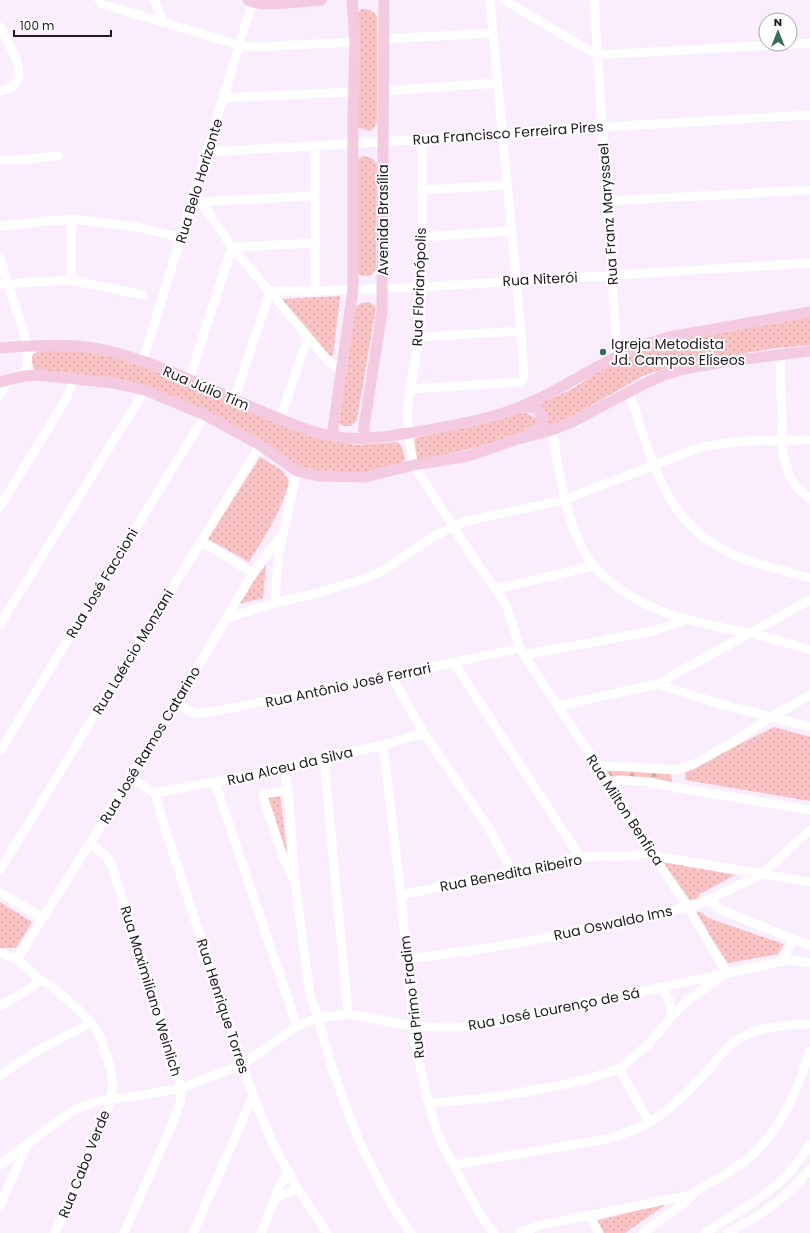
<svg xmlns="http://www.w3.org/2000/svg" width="810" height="1233" viewBox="0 0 810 1233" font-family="Poppins,sans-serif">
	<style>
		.forest { fill: url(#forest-firs) }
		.park { fill: url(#park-dots) }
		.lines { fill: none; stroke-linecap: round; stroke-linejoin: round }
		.minor { stroke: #fff; stroke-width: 9 }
		.major { stroke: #f4cae0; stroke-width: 11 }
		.poi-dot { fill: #366e55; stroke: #fff; stroke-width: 1.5 }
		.labels { text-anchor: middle; stroke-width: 4; stroke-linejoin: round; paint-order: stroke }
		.street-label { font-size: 14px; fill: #201b22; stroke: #fff }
		.poi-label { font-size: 14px; fill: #201b22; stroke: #fff; text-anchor: start }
	</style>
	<defs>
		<pattern id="forest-firs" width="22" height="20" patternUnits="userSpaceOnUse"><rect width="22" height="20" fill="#fac3c4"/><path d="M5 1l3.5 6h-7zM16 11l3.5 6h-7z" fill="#d6a7a8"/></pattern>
		<pattern id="park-dots" width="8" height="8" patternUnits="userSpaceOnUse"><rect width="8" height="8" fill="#fac3c4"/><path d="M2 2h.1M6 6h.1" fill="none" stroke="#d6a7a8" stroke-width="1.8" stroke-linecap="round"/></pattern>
	</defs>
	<rect width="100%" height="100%" fill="#f9edfe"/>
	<path class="forest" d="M604,767l66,4 3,14 -68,-10z"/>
	<path class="park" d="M362,9c7,0 13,2 15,9v103l-3,7 -5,3 -10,-3 -3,-4 2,-111z
		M362,156c7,1 13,2 15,9l-1,104c-4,9 -14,8 -21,3l3,-112z
		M340,296l-7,60 -9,-1 -43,-56z
		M369,302l7,5 -19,113 -6,6h-8l-4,-3 15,-115 7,-5z
		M810,316v29l-33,3 -95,15 -37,12 -89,50 -10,3 -10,-23 36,-16 44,-28 50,-20z
		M76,350l23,4 36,9 164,69 27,8 31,5 40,-3 4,3 4,13 -2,5 -38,11 -68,-5 -104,-64 -156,-33c-5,-5 -5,-9 -5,-16l6,-5z
		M519,412l7,1 11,5 2,5 -5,7 -60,18 -57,13 -5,-19 4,-4z
		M260,457l22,13 7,11c-6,29 -25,56 -40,81l-41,-23z
		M266,564l-3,34 -25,6z
		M774,727l36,10v64l-125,-21 1,-9z
		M280,793l7,60 -23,-58z
		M662,862l73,13 -35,19 -3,5 -7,1z
		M0,902l32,20 -16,26h-16z
		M701,912l7,6 76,26 -6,10 -50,9 -34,-50z
		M668,1203l-43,30h-23l-7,-12z"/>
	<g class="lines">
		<path class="minor" d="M99,0l3,4 137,41 15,2 101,-5
			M154,0l10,23
			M504,0l93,55 213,-12
			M594,0l23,356
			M0,27c7,14 30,48 12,60 -3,2 -8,3 -12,4
			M383,39l109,-6
			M383,91l115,-8
			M224,98l130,-6
			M422,140v147l-3,50 -12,74 4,40 3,14 8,13 52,81 32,45 14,44 4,7 86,129 41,68 37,55 39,66 -39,27 -16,16 -22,27 -31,26 -34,11 -54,11 -44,7 -58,5
			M315,146v145
			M207,152l296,-17 99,-8 208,-12
			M0,160h19l39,-4
			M422,190l85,-5
			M607,201l203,-11
			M196,202l119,-6
			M201,202l31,45 76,90 22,26 12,9
			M71,219v61
			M0,226l71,-7 67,8 43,11
			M421,237l90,-6
			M0,258l28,88 -1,18 -3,12
			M0,284l71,-4 72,15
			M419,337l102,-6
			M780,354l3,101 7,22 6,9 14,13
			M143,361l110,-361
			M189,380l43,-133 84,-4
			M410,389l110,-7 3,-3 1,-3 -3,-45 -31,-331
			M629,392c23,67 35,135 108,164 23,10 49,15 73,22
			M0,395l9,-15
			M234,400l36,-109h45l107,-4 388,-24
			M280,419l28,-82
			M552,430c7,38 11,77 27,112 7,16 15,25 27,36 42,37 90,44 143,55 20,4 41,11 61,17
			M0,507l66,-108 7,-19
			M201,541l52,32
			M497,589l96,-23
			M275,603l2,-32 2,-18 18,-82
			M227,618l48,-15 42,-10 50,-15 17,-8 52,-35 27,-13 101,-22 129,-50c38,-12 77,-9 117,-10
			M0,624l145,-234
			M524,655l129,-24 33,-11
			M454,663l126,194
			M391,676l33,57 66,97 22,41
			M657,684l56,18 97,25
			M176,704l20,10 20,-3 175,-35 129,-28
			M558,706l99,-22 153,-84
			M383,745l18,150 14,148c8,34 14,69 27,101 5,10 11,19 16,29 11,22 21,42 36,60
			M0,751l205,-336
			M324,759l24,255
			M596,765l80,5 16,-5 38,-21 41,-27 39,-22
			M130,778l25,15 8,29 90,274 21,50 23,42 30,45
			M286,779l2,11
			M215,783l82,243
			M610,784l10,-4 29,2 28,6 133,22
			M155,793l106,-20 122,-28 41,-12
			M90,843l16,13 6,10 63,198 6,24v11l-8,23 -49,111
			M0,870l260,-425
			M295,881l-12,-24 -19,-58v-5l24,-4 7,91 15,114 8,23 16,56 26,70 32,62 19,27
			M0,892l43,26
			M401,895l179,-38 50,-1 21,-4 10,5 149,25
			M708,900l12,9 73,30 17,6
			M0,953l17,6 23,21 10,5 29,25 17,19 6,13 9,28 2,16 -6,27 -52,120
			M17,959l73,-116 86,-139 77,-131 31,-41
			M407,959l82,-11 66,-12 133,-29 20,-7 54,-26 48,-44
			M783,961l10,-22
			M662,988l7,12 3,16
			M0,1006l29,-17 11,-9
			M619,1069l30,53
			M0,1076c28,-22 59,-37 91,-53
			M0,1165l62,-47 14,-9 17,-6 16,-4 29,-3 43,-8 61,-23 55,-39 21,-8 30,-4 66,12 25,1h24l28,-3 292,-63 10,-1 17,3
			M454,1165l154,-26c14,-5 29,-10 42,-17 20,-12 37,-30 53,-46 10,-11 19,-25 31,-34 22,-16 50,-17 76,-18
			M275,1199l22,-11
			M0,1206l26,-59
			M590,1216l9,17
			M193,1233l60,-137
			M261,1233l19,-48 9,-12
			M519,1233l22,-8 150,-30
			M643,1233l44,-32c8,-13 31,-21 45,-31 5,-4 12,-8 17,-12 32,-28 49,-68 61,-107
			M705,1233c41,-27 80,-44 105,-89
			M727,1233c31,-16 62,-36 83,-64"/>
		<path class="major" d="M248,0c13,8 56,1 73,0
			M0,348c26,-2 52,-4 78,-2 56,5 115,36 167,58 30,13 67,31 100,34 26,2 51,-3 77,-7 39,-7 81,-14 116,-32 45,-22 81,-49 131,-62l141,-25
			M0,382l24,-6 14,-1 75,8 32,7 60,25 55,30 37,26 22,5 46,1 49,-12 54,-9 50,-17 34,-9 20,-8 74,-39 18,-8 19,-6 47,-8 80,-10
			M522,407c14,0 19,1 21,16l-3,5 -11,5
			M332,436l21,-147v-174l2,-73 -3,-42
			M364,439v-13l18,-114 2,-312"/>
	</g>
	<circle class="poi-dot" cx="603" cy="352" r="4"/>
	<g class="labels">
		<g class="street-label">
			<text transform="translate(508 133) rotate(-4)" y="5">Rua Francisco Ferreira Pires</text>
			<text transform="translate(199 181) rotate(-73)" y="5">Rua Belo Horizonte</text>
			<text transform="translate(608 214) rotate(-94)" y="5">Rua Franz Maryssael</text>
			<text transform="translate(383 220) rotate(-90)" y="5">Avenida Brasília</text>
			<text transform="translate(540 279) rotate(-3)" y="5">Rua Niterói</text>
			<text transform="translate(419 287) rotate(-88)" y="5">Rua Florianópolis</text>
			<text transform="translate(206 388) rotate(23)" y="5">Rua Júlio Tim</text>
			<text transform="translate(102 583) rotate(-59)" y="5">Rua José Faccioni</text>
			<text transform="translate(133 652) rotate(-59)" y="5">Rua Laércio Monzani</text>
			<text transform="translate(348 685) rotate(-12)" y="5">Rua Antônio José Ferrari</text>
			<text transform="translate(150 745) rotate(-59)" y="5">Rua José Ramos Catarino</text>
			<text transform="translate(290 766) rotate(-13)" y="5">Rua Alceu da Silva</text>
			<text transform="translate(625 810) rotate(57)" y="5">Rua Milton Benfica</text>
			<text transform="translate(511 873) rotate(-11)" y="5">Rua Benedita Ribeiro</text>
			<text transform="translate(613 923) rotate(-12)" y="5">Rua Oswaldo Ims</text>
			<text transform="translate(151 991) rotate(73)" y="5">Rua Maximiliano Weinlich</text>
			<text transform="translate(412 997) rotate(-97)" y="5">Rua Primo Fradim</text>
			<text transform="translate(223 1006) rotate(72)" y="5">Rua Henrique Torres</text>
			<text transform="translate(554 1009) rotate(-11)" y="5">Rua José Lourenço de Sá</text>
			<text transform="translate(84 1164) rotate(-68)" y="5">Rua Cabo Verde</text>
		</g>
		<g class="poi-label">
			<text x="611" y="349">Igreja Metodista<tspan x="611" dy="16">Jd. Campos Elíseos</tspan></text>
		</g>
	</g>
	<g transform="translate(778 32)"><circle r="19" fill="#ffffff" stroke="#a6a4a7"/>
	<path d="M0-3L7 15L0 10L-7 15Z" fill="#366e55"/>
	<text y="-6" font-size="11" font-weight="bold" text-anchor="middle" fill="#201b22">N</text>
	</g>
	<path d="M14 30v6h97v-6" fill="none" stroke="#201b22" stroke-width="2"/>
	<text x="20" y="30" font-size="12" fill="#201b22" stroke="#ffffff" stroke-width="3" paint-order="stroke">100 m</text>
</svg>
